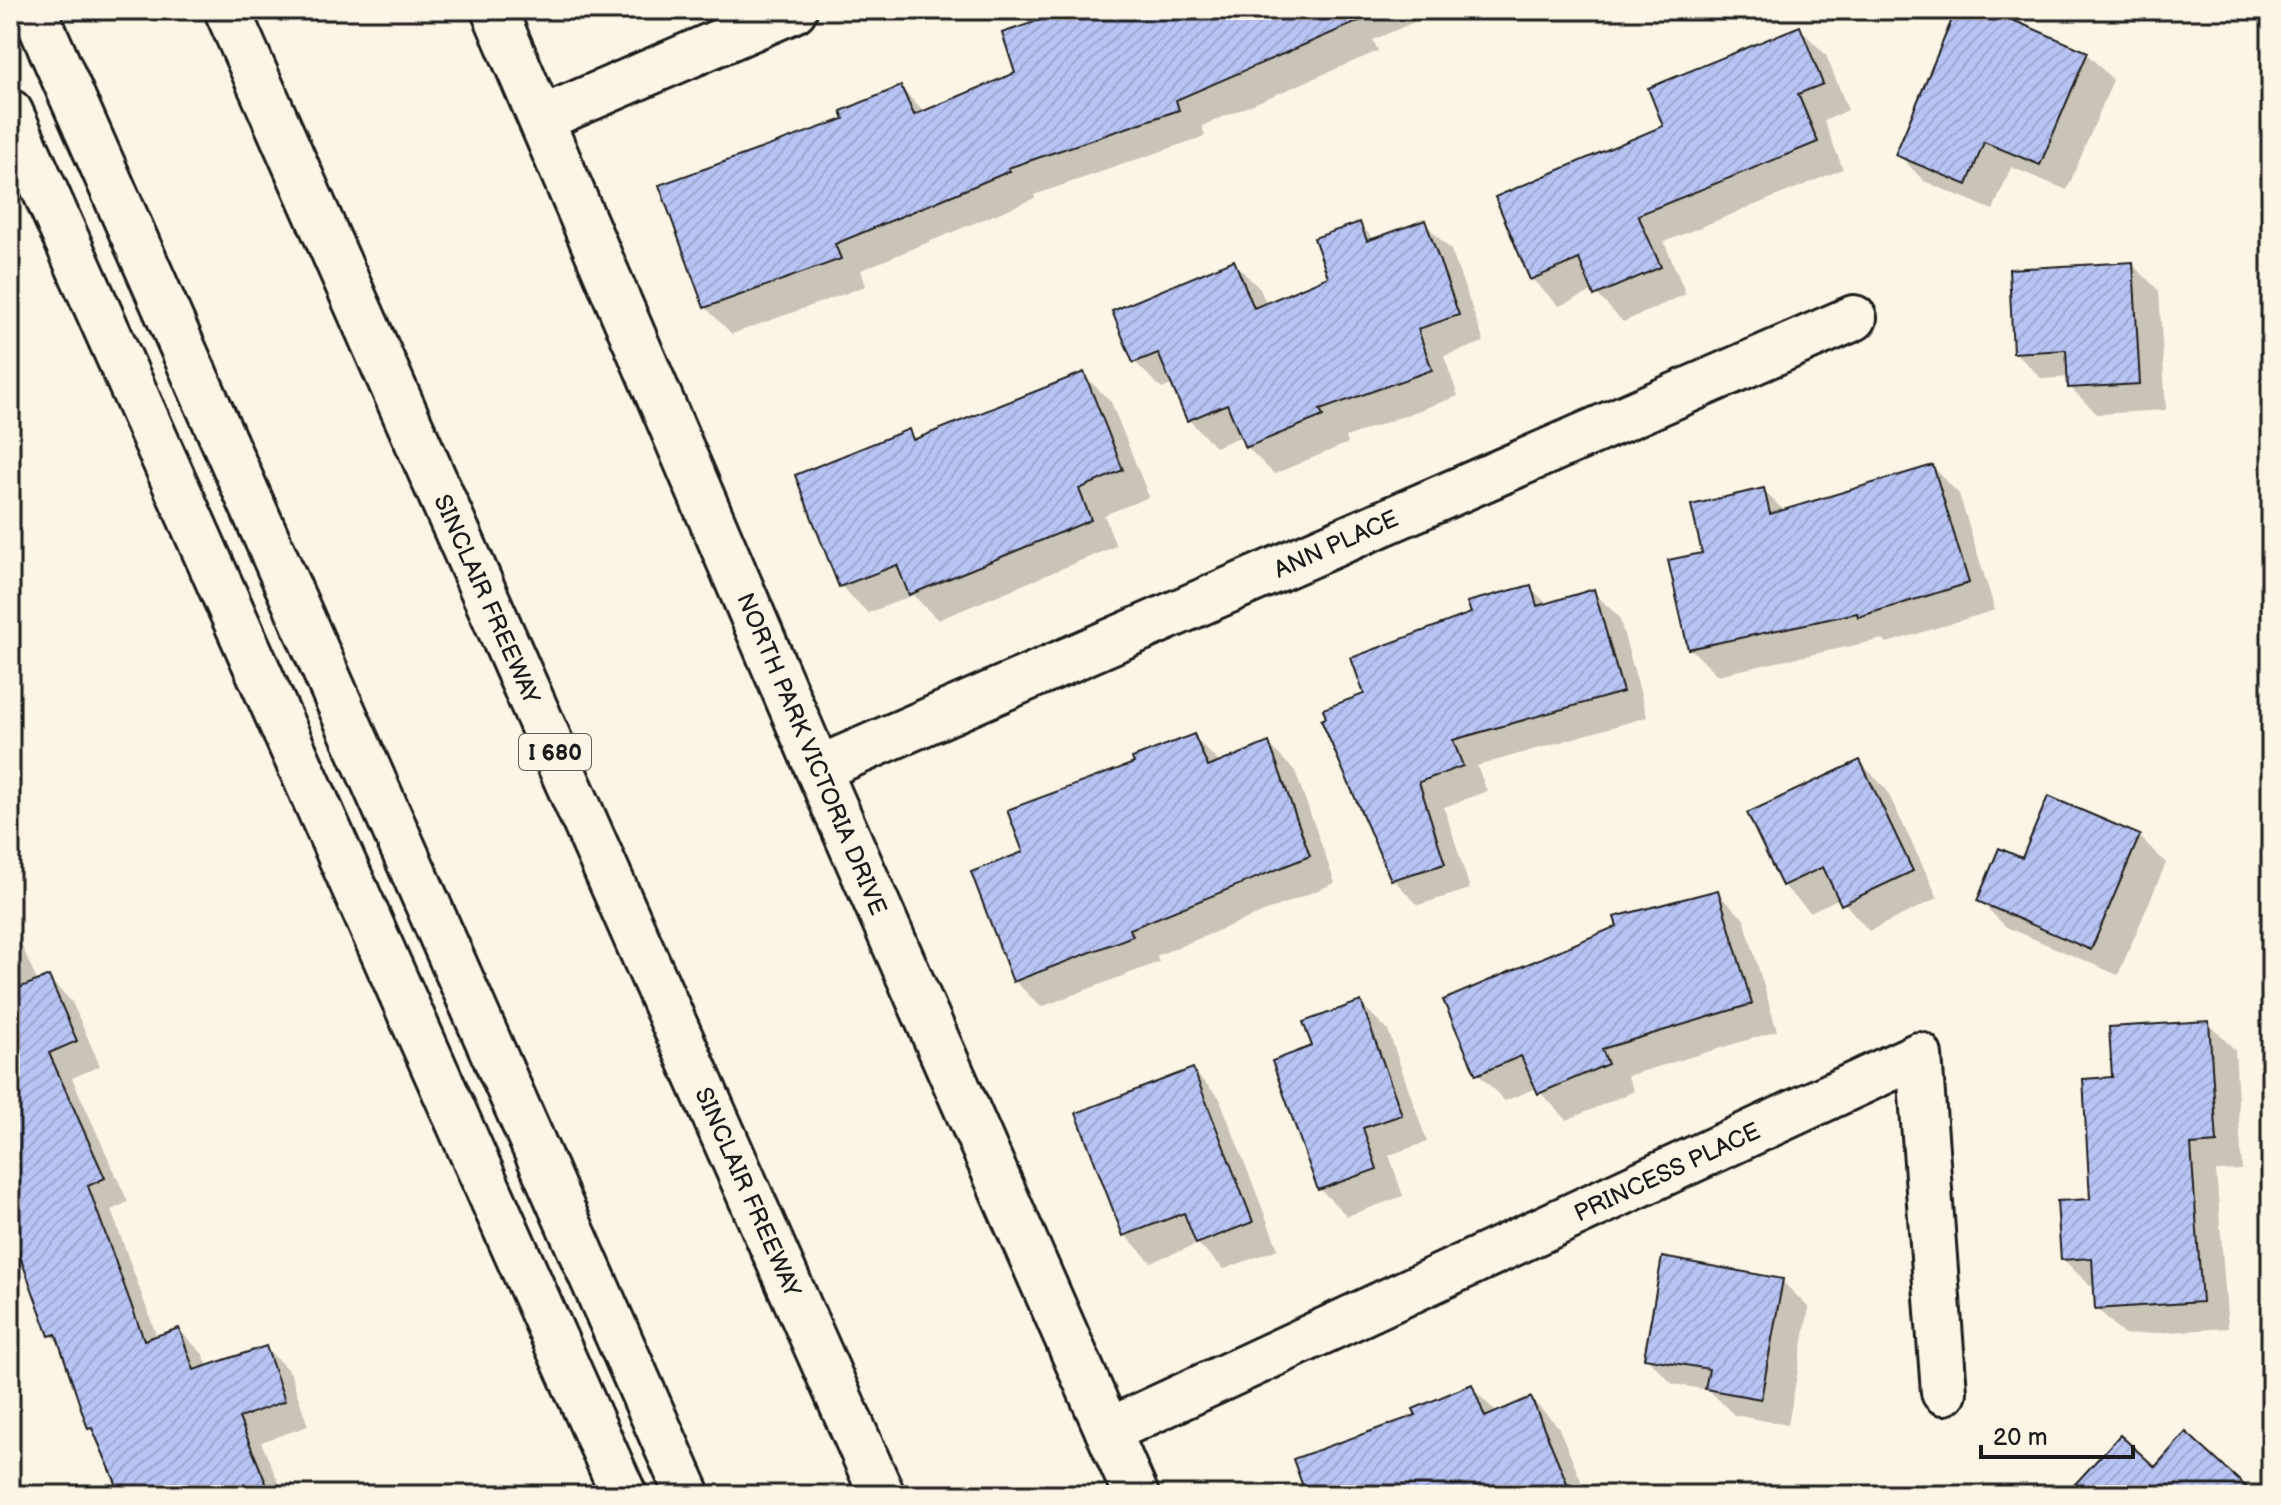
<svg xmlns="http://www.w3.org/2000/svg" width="2281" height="1505" viewBox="0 0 2281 1505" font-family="'Balsamiq Sans',sans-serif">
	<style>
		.shadow { fill: #0003 }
		.building { fill: url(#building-hatch); stroke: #1c1c1c; stroke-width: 2 }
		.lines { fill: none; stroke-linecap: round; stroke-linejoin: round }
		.street-casing { stroke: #1c1c1c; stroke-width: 50 }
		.secondary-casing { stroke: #1c1c1c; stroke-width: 50 }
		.highway-casing { stroke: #1c1c1c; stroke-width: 50 }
		.street { stroke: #fcf5e5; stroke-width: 44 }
		.secondary { stroke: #fcf5e5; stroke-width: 44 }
		.highway { stroke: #fcf5e5; stroke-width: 44 }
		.labels { text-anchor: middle; stroke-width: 6; stroke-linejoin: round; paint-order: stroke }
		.shield { fill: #fcf5e5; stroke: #5f5d58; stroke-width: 2 }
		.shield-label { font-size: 22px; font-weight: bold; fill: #1c1c1c }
		.street-label { font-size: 24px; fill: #1c1c1c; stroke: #fcf5e5 }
	</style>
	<defs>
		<pattern id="building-hatch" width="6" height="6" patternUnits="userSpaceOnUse" patternTransform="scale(2)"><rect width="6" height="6" fill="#b8c4f4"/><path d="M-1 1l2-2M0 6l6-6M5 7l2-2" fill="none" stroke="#9ea8d1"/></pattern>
	</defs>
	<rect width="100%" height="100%" fill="#fcf5e5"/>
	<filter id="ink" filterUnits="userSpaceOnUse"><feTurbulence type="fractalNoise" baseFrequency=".0125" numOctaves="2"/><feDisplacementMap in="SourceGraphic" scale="16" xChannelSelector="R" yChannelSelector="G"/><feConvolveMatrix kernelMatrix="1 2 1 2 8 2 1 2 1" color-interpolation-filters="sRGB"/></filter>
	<g filter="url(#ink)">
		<path class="shadow" d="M1076,10h378l-19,7 -3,-3 -59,26 5,11 -176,75 3,10 -171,59 1,3 -174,72 5,16 -134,48 -27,-27 142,-187 54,-32 24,25 93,-39z
			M1958,10h26l102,43 27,27 -46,110 -56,-23 -18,43 -69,-29 -26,-27z
			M1799,28l27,27 22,55 -24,11 19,48 -179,73 22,52 -63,28 -29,-31 -35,15 -27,-27 134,-152z
			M1424,223l27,27 33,92 -40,14 14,40 -112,41 2,6 -74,31 -27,-27 -5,-11 -27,11 -26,-27 -16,-36 -11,5 -27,-27 99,-99 26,26 7,16 63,-27 29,-54 16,16z
			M2132,264l27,27 7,119 -69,4 -27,-27v-10l-28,2 -27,-27z
			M1084,375l27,27 38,95 -45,18 12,31 -178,74 -25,-25 -45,18 -27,-27 67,-155 9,9z
			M1933,467l26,27 36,116 -108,33 -4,-4 -166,36 -27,-27 74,-157 21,21z
			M1530,587l18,18 45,-13 26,25 28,100 -170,49 10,25 -43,16 26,82 -52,16 -25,-26 -27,-184 107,-81z
			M1193,736l28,28 47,-20 27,27 40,112 -179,73 3,6 -118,45 -27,-27 12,-127 110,-88z
			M1860,762l26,27 52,109 -69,33 -29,-33 -30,14 -27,-27z
			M2139,836l27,27 -48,112 -112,-48 -27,-27 44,-40z
			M1717,893l27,26 33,112 -150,45 7,15 -67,29 -31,-32 -31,13 -27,-27 141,-147z
			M10,918l28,65 10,-5 24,24 28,64 -28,12 56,124 -17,8 46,127 22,-7 24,24 5,13 58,-19 24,24 18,54 -47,16 23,53h-160l-25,-58 -9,-9 -28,-81 -11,-12 -41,-112z
			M1361,1004l27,26 39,112 -38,13 14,41 -56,20 -27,-27 -6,-142z
			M2208,1023l27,27 7,120 -26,1 12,157 -104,7 -27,-27 -1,-23 -6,1 -27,-27 29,-58 22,-122z
			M1192,1070l27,27 59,152 -54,20 -26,-25 -47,18 -26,-27z
			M1782,1281l27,27 -21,117 -54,-10 -25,-25 -36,-6 -27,-27z
			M1471,1387l27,27 33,-15 27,27 29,69h-279l110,-79z"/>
		<path class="building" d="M1070,10h315l-209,90 3,10 -171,58 2,3 -175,73 6,15 -137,49 -45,-123 185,-66 -3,-8 60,-25 13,29 101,-42 -13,-40z
			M1956,10h33l99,42 -48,113 -56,-23 -17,43 -72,-30z
			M1800,26l23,58 -25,10 20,48 -180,73 23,52 -67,29 -15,-37 -49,21 -35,-83 168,-71 -15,-38z
			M1425,220l34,95 -41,14 14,41 -112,40 3,6 -78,32 -18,-44 -40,17 -29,-68 -25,10 -21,-52 122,-51 20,48 74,-31 -14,-39 46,-16 7,19z
			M2133,262l7,122 -72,4 -2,-38 -53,3 -4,-84z
			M1084,372l39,98 -44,19 12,31 -182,75 -12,-30 -58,22 -44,-112 114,-46 4,11z
			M1933,465l36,118 -111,34 -1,-4 -169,36 -20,-89 34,-7 -11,-48 73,-17 6,26z
			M1531,585l6,21 57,-17 29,103 -170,48 10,26 -44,16 26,82 -54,16 -70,-160 5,-2 -3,-9 41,-15 -13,-36 120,-45 -4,-11z
			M1194,734l14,33 61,-25 41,114 -180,73 3,7 -120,46 -42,-110 52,-20 -16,-42 127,-47 -2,-5z
			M1860,760l53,111 -72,34 -18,-38 -41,19 -35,-73z
			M2048,796l92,39 -49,115 -114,-49 22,-53 23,10z
			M1718,890l34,114 -150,45 6,15 -70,30 -17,-38 -45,19 -33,-75 174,-74 -3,-9z
			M10,968l9,20 30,-12 28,65 -28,12 56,125 -17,8 56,154 35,-12 15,42 72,-24 19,55 -46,17 32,77h-150l-29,-67 -4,1 -32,-95 -7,2 -39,-107z
			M1361,1001l41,114 -39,13 14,41 -59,21 -46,-129 40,-15 -9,-24z
			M2209,1021l8,122 -26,2 11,157 -107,7 -3,-51 -31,2 -4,-59 33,-2 -7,-120 29,-2 -3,-50z
			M1193,1068l60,154 -57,22 -12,-31 -61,23 -47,-123z
			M1662,1257l121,22 -22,120 -56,-10 4,-20 -65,-11z
			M1472,1384l13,33 46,-20 41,98h-266l-13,-36 123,-44 -3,-6z
			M2186,1432l69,63h-190l55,-60 35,32z"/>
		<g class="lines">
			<defs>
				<path id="street" d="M541,119l253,-109
					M818,769l1036,-451
					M1108,1431l811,-376 25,337"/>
				<path id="secondary" d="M494,10l324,759 318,726"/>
				<path id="highway" d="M34,10l654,1485
					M227,10l655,1485
					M10,112l614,1383"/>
			</defs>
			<use href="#street" class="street-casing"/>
			<use href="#secondary" class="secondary-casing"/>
			<use href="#highway" class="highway-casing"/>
			<use href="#street" class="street"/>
			<use href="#secondary" class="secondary"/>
			<use href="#highway" class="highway"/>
		</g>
	</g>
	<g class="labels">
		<rect class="shield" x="519" y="734" width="72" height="36" rx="6"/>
		<g class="shield-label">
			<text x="555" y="760">I 680</text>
		</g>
		<g class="street-label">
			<text transform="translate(1336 544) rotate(-24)" y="8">ANN PLACE</text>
			<text transform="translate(487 599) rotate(66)" y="8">SINCLAIR FREEWAY</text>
			<text transform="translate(812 754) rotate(67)" y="8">NORTH PARK VICTORIA DRIVE</text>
			<text transform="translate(1667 1172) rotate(-25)" y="8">PRINCESS PLACE</text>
			<text transform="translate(748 1192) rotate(66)" y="8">SINCLAIR FREEWAY</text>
		</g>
	</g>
	<rect width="2281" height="1505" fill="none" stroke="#fcf5e5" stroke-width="40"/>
	<rect x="20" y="20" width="2241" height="1465" fill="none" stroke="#1c1c1c" stroke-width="3" filter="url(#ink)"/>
	<path d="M1981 1445v12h152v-12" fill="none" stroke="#1c1c1c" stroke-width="4"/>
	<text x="1993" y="1445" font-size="24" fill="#1c1c1c" stroke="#fcf5e5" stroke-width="6" paint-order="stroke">20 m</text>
</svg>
